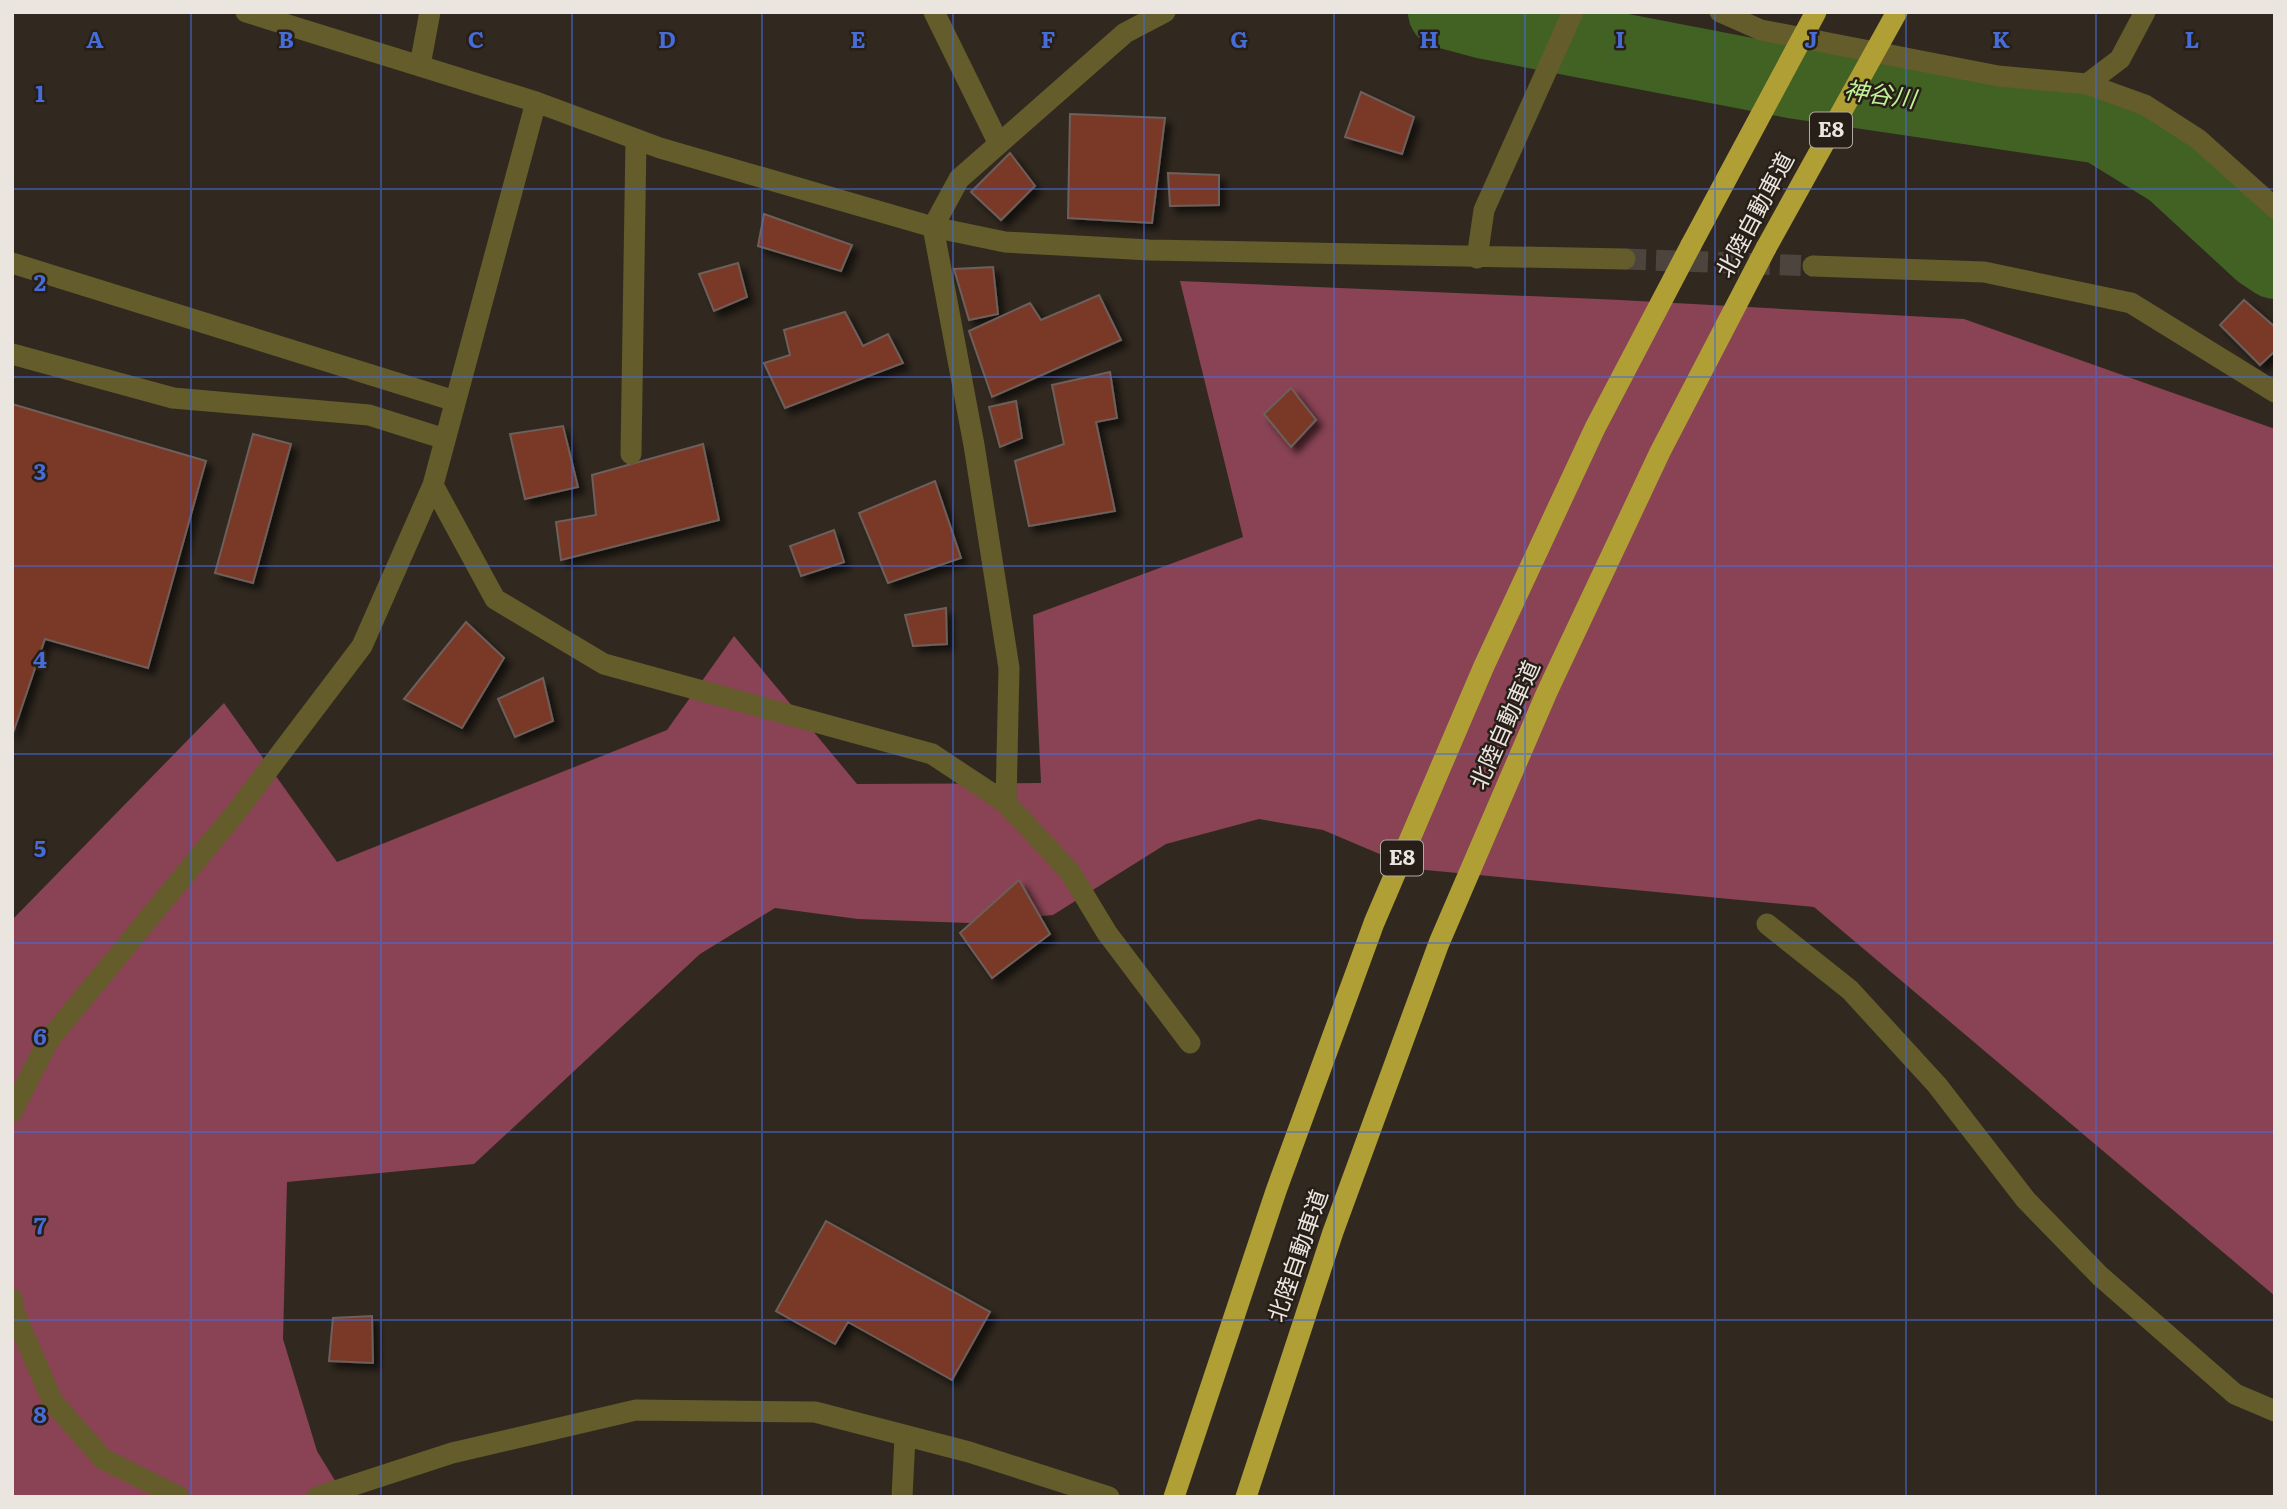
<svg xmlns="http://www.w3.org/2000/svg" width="2287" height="1509" viewBox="0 0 2287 1509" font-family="Literata,'Noto Sans JP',serif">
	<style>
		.forest { fill: #894354 }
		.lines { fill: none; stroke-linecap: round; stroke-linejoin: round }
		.river { stroke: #426224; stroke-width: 72 }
		.building { fill: #7a3925; stroke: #6d5f5b; stroke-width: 2; filter: url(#shadow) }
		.minor-tunnel { stroke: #4d453d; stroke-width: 21; stroke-dasharray: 21 10; stroke-linecap: butt }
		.minor { stroke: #645c2a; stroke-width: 21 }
		.highway { stroke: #b09f35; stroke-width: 21 }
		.highway-bridge { stroke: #b09f35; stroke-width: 21 }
		.grid { fill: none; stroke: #466cda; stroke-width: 2; stroke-opacity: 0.55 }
		.labels { text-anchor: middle; stroke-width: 5; stroke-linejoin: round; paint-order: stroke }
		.shield { fill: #271f17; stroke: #b0aaa4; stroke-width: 2 }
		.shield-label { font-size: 21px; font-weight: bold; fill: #ebe5e0 }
		.street-label { font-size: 23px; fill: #ebe5e0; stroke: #271f17 }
		.water-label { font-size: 24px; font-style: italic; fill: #c0f198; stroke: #271f17 }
		.grid-label { font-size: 23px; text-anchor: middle; font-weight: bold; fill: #466cda; stroke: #271f17; stroke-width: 5; stroke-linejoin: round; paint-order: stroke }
	</style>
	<defs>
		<filter id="shadow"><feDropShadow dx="6" dy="6" stdDeviation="3.5" flood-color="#0009"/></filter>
	</defs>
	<rect width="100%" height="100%" fill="#312920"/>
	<path class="forest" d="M1180,281l440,19 344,19 311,110v867l-461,-389 -399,-38 -92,-39 -64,-11 -93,25 -113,71 -84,8 -111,-4 -83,-11 -75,46 -226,210 -187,18 -4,157 34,112 28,46h-333v-577l212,-217 113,159 330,-132 67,-94 123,148 184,-1 -8,-168 210,-78z"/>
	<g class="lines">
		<path class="river" d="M1444,12l41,11 311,60 305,45 70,43 89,82 15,10"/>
	</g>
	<path class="building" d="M1361,92l53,25 -12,37 -57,-17z
		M1070,114l95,4 -13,105 -84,-5z
		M1010,153l25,33 -34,34 -30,-28z
		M1168,173l51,2v30l-49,1z
		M764,214l88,31 -11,26 -83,-25z
		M738,263l9,34 -33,14 -15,-37z
		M993,267l5,47 -29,6 -15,-51z
		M1099,295l22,45 -129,57 -23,-66 61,-28 11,17z
		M2244,300l31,27v24l-15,14 -40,-40z
		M845,312l18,34 25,-12 15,29 -118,45 -21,-45 26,-8 -6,-25z
		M1110,372l7,46 -21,4 19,89 -86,15 -14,-65 49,-17 -12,-59z
		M1291,388l25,32 -25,27 -27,-33z
		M1016,401l6,37 -22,9 -11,-40z
		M12,404l194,57 -58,207 -103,-29 -33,97z
		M563,426l15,61 -53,12 -15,-65z
		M253,434l38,10 -38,139 -38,-10z
		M703,444l16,76 -158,40 -5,-38 40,-7 -4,-40z
		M935,481l26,77 -73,25 -29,-70z
		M834,530l10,32 -43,14 -11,-30z
		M946,608l1,36 -34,2 -8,-31z
		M466,622l38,36 -42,70 -58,-29z
		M543,678l10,43 -38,16 -17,-38z
		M1019,880l31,54 -58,44 -32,-45z
		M826,1221l164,91 -38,68 -104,-58 -13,22 -59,-33z
		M372,1316l1,47 -44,-2 4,-43z"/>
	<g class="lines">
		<path class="minor-tunnel" d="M1625,259l188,7"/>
		<path class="minor" d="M246,12l290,90 124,46 273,79 72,15 144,8 476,9
			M934,12l65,132
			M1720,12l41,18 237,46 89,8 33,-25 25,-47
			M420,65l10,-53
			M2087,84l58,21 53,34 77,69
			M1477,258l7,-48 89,-198
			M12,263l443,138
			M1813,266l171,6 147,31 144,89
			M12,354l161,44 196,17 76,24
			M631,454l5,-315
			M433,485l62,114 109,65 328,90 74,49 64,69 37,61 83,110
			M1006,803l3,-135 -35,-223 -41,-218 26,-48 166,-146 40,-21
			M1767,924l83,66 87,95 89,115 74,76 135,118 40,17
			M12,1112l36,-71 189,-230 125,-165 71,-161 103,-383
			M12,1299l2,13 39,90 50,57 76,38
			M317,1497l135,-44 184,-43 179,2 154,40 140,45
			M902,1497l3,-60"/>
		<path class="highway" d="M1174,1497l102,-306 98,-268 110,-257 111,-238 96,-183
			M1246,1497l87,-265 106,-289 108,-251 113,-240 106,-204"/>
		<path class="highway-bridge" d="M1691,245l125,-233
			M1766,248l131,-236"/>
	</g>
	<path class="grid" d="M191,12v1485M381,12v1485M572,12v1485M762,12v1485M953,12v1485M1144,12v1485M1334,12v1485M1525,12v1485M1715,12v1485M1906,12v1485M2096,12v1485M12,189h2263M12,377h2263M12,566h2263M12,754h2263M12,943h2263M12,1132h2263M12,1320h2263"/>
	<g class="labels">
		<g class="shield">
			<rect x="1810" y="112.5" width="42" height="35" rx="5"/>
			<rect x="1381" y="840.5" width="42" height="35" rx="5"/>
		</g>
		<g class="shield-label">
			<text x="1831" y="137">E8</text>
			<text x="1402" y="865">E8</text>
		</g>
		<g class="street-label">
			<text transform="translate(1755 215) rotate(-62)" y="8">北陸自動車道</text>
			<text transform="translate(1505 725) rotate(-66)" y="8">北陸自動車道</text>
			<text transform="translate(1298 1256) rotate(-71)" y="8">北陸自動車道</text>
		</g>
		<g class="water-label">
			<text transform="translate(1880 95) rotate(8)" y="8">神谷川</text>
		</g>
	</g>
	<g class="grid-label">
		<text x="95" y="48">A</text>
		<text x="286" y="48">B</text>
		<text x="476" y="48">C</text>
		<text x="667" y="48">D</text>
		<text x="858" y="48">E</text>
		<text x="1048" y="48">F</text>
		<text x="1239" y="48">G</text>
		<text x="1429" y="48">H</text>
		<text x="1620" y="48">I</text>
		<text x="1811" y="48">J</text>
		<text x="2001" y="48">K</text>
		<text x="2192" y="48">L</text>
		<text x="40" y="102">1</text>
		<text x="40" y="291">2</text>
		<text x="40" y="480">3</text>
		<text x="40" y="668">4</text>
		<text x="40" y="857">5</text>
		<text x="40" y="1045">6</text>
		<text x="40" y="1234">7</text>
		<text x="40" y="1423">8</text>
	</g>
	<rect width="2287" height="1509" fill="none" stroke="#ebe5e0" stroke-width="28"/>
</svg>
